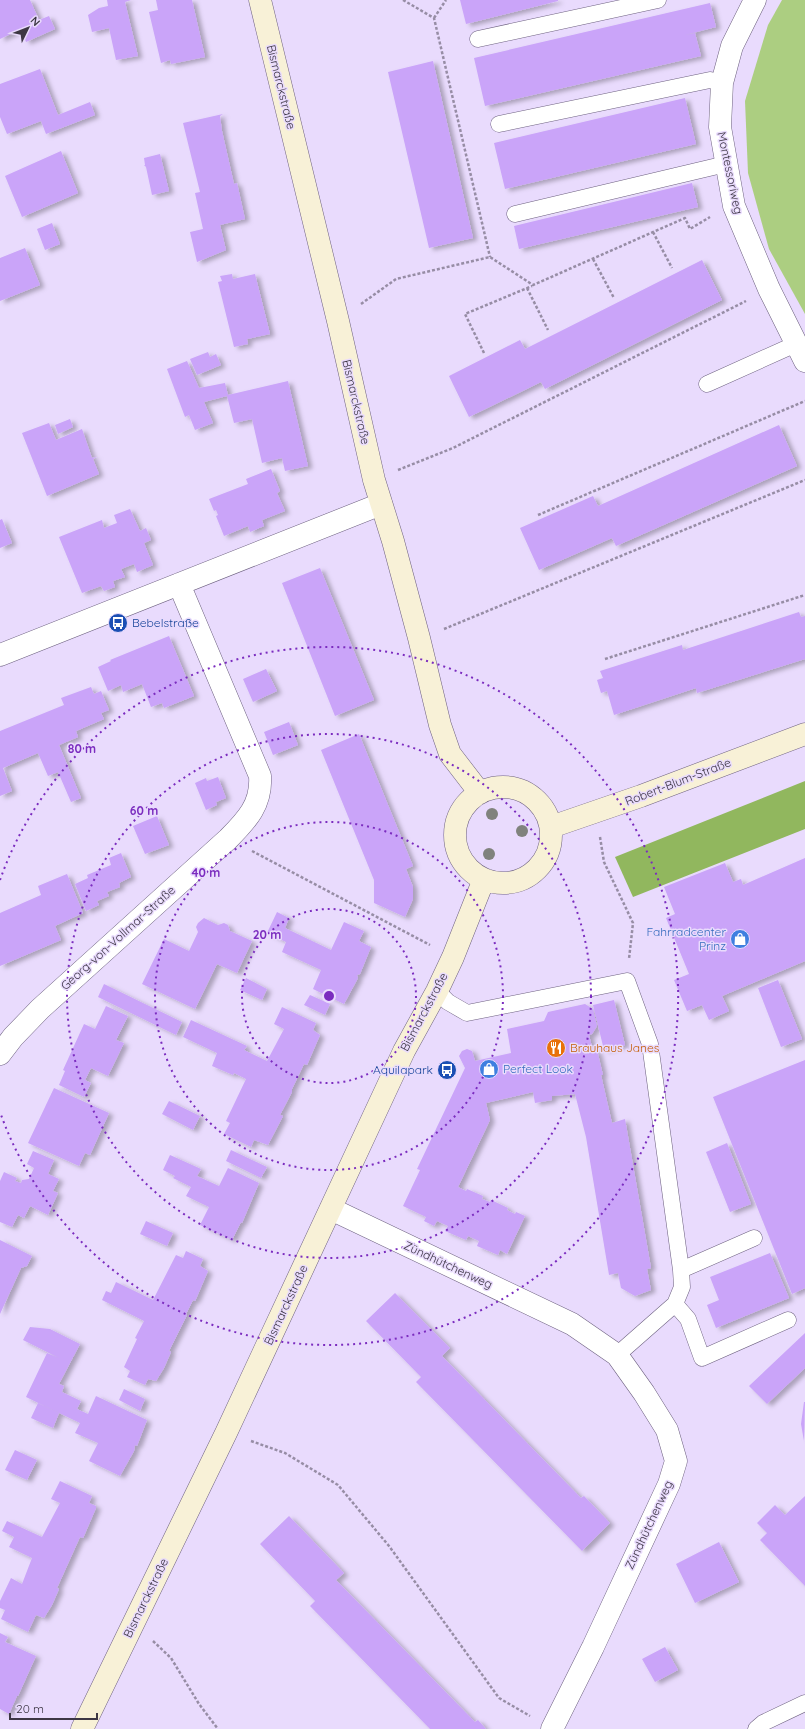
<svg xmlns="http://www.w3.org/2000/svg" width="805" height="1729" viewBox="0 0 805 1729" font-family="Quicksand,sans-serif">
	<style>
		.green { fill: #acce81 }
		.forest { fill: #91b75e }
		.building { fill: #caa4f9; filter: url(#shadow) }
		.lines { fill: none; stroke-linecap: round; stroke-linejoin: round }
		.service-casing { stroke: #6e6280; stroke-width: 17 }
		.minor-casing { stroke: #6e6280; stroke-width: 23 }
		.secondary-casing { stroke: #6e6280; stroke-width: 23 }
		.path { stroke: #978da5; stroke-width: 2.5; stroke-dasharray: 3 2; stroke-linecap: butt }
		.service { stroke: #fff; stroke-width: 16 }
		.minor { stroke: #fff; stroke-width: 22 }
		.secondary { stroke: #f8f1d7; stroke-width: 22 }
		.tree { fill: #80827d }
		.ring { fill: none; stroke: #7b2cbf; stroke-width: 2; stroke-dasharray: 2 4 }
		.labels { text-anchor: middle; stroke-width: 3; stroke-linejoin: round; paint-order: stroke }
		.street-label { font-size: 12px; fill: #3d3744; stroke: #e9dbfd }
		.transit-label { font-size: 12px; fill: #164399; stroke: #e9dbfd; text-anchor: start }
		.shop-label { font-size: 12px; fill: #366cbe; stroke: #e9dbfd; text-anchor: end }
		.food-label { font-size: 12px; fill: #c56008; stroke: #e9dbfd; text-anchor: start }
		.centre { fill: #7b2cbf; stroke: #e9dbfd; stroke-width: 2 }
		.ring-label { font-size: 12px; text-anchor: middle; font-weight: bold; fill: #7b2cbf; stroke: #e9dbfd; stroke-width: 3; stroke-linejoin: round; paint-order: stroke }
	</style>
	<defs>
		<filter id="shadow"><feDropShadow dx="4.5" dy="2.5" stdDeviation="2" flood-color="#0004"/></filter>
	</defs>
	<rect width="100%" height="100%" fill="#e9dbfd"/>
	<path class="green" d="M782,0h23v314l-36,-65 -21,-76 -3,-72 23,-76z"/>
	<path class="forest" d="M805,781v48l-172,68 -18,-40z"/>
	<path class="building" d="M0,0h30l9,20 10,-4 6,13 -29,13 -5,-13 -21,10z
		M107,0h24l-6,2 13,54 -22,4 -7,-32 -17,4 -4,-17 11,-7 9,-2z
		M156,0h36l13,57 -34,7 -1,-4 -9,3 -12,-51 9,-2z
		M460,0h98v1l-92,23z
		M710,3l6,24 -31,8 10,-2 6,23 -216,50 -11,-48z
		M433,61l40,177 -44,10 -41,-176z
		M40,69l18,46 32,-13 5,13 -49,19 -5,-13 -34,13 -7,-17v-33z
		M685,98l11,46 -191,45 -11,-46z
		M223,114l-3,2 2,15 12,53 3,-1 8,36 -25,6 6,25 -29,12 -7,-30 13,-3 -8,-36 5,-1 -17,-69z
		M61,151l17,42 -56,24 -17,-41z
		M160,154l9,37 -17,4 -6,-28 -2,-2h1l-1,-7z
		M692,183l6,24 -179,42 -5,-23z
		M52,223l8,21 -15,6 -8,-21z
		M25,248l15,37 -40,16v-43z
		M702,260l20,40 -177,89 -4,-7 -72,35 -20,-41 71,-36 5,9z
		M232,274l1,5 22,-5 15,60 -23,5 1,5 -14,3 -16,-65 4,-1 -2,-5z
		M208,352l2,5 6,-3 5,11 -24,10 -7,-16z
		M187,361l12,27 26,-5 3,12 60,-14 20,85 -23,5 -3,-13 -20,5 -10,-44 -18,4 -7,-27 -23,6 9,21 -18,7 -6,-15 -4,2 -18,-48z
		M70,419l3,8 -15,7 -3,-9z
		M49,423l7,17 26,-11 10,29 5,-1 -4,2 6,15 -52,22 -25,-63z
		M779,425l18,41 -181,80 -4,-8 -73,32 -19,-42 73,-32 5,10z
		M271,469l9,22 -3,2 8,18 -23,9 2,6 -14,6 -2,-6 -24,10 -8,-20 2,-1 -2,-5 -2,1 -5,-12 39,-15 -2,-5z
		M130,509l10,22 6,-3 5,12 -7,3 9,22 -16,7 -3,-8 -13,5 4,8 -12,4 2,6 -11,4 -3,-5 -19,7 -23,-56 43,-17 2,8 13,-5 -3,-8z
		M2,519l10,24 -12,5v-28z
		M320,568l54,132 -39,16 -53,-133z
		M799,612l2,5 4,-1v43l-108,34 -1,-5 -82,27 -7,-24 -6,2 -4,-13 6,-2 -3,-7 82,-26 1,5z
		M169,636l25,60 -30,12 -2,-5 -11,4 -9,-23 -19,8 -2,-7 -13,6 -10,-24 13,-6 -1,-1z
		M266,669l11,22 -24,11 -10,-23z
		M91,687l3,7 7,-3 8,19 -8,3 3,6 -28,12 2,6 -19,8 22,53 -10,4 -13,-30 -10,4 -10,-23 -35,15 9,23 -12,5v-65l64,-26 -3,-7z
		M289,722l9,23 -25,10 -9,-23z
		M359,734l54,132 -7,3 7,18v12l-8,18 -31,-14v-23l-53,-130z
		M218,777l8,21 -10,4 1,3 -11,5 -11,-27 11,-5 1,3z
		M157,816l12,29 -24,9 -12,-28z
		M121,853l10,24 -12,6 1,4 -13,5 2,4 -12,5 2,4 -13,6 -11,-27 13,-6 -1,-3 24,-10 -2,-7z
		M805,858v103l-83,35 7,15 -20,9 -7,-15 -15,6 -13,-31 15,-6 -23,-56 9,-4 -11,-27 61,-24 8,19 8,-3 2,6z
		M67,874l16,39 -28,13 6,14 -61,26v-53l41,-18 -3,-9z
		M277,912l12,6 -4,10 46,22 13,-28 20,9 -5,10 12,6 -11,27 -3,1 1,3 -14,26 -31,-15 8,-19 -39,-18 4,-10 -19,-9z
		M204,918l14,7 6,-2 4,2 2,6 22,10 -15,32 -20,-9 -22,45 -53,-25 22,-45 25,12 9,-19 -2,-5 2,-4z
		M246,978l21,11 -5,11 -22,-10z
		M778,980l24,59 -21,8 -23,-59z
		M104,984l78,38 -6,13 -78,-38z
		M310,995l20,9 -5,11 -21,-10z
		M614,1000l11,45 -21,5 -11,-45z
		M585,1004l8,5 4,17 -5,8 -3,1 4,16 4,-1 6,25h-2l11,48 13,-4 26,149 -4,1 4,21 -16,6 -14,-8 -3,-15 -9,2 -23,-138 -11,-43 -23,2v4l-17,3 -2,-11 -47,11 4,17 -32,67 8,4 1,-2 16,7 -1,3 8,3 1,-2 17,8 -1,2 8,4 1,-2 9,4 -18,38 -7,-4 -2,5 -21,-9 2,-5 -11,-5 -2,4 -21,-9 3,-5 -11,-5 -3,5 -10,-5 2,-4 -23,-11 17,-36 -3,-1 48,-101 -6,-12 3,-5 5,-2 5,2 3,10 36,-8 -4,-24 37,-8 4,-9z
		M106,1006l22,10 -12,24 8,3 -16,33 -17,-8 -6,12 6,3 -7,14 -25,-12 6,-14 -2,-1 21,-46 11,5z
		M282,1007l34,16 -3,7 7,5 -13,30 -3,-1 -12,25v3l-12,23 3,1 -1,2 -14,27 -14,-5 -3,7 -27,-13 6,-11 -4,-2 20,-42 -12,-6 -1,2 -21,-9 5,-13 -34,-16 8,-17 56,26 -3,4 23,11 17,-32 -10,-5z
		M805,1060v228l-13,6 -79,-197z
		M54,1088l55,25 -19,42 -5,-2 -6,13 -51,-23z
		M169,1101l31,15 -7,14 -31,-16z
		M727,1143l24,61 -21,8 -24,-60z
		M231,1150l36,17 -6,11 -35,-17z
		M33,1151l21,9 -6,14 11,5 -6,12 5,2 -10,22 -18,-9 -6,12 -6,-3 -6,12 -12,-5v-41l4,-9 13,6 -2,3 6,2 1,-3 7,-1 5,-11 -7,-4z
		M170,1155l31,14 -4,7 22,10 9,-18 31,15 -17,40 -1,-1 -9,18 -32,-15 9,-18 -23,-11 5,-9 -18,-9 2,-2 -12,-6z
		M146,1221l27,12 -6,13 -27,-12z
		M0,1240l32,16 -5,10 -6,2 -21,46z
		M186,1251l17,8 -3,7 8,5 -12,28 -1,2 -2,-1 -7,14 1,1 -18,36 2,1 -7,16 -8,13 -8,-2 -3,6 -18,-8 3,-6 -6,-4 13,-28 -2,-1 9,-17 -42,-21 4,-9 5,2 5,-11 37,18 23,-45 7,3z
		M770,1253l19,45 -73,30 -9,-23 12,-5 -9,-23z
		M395,1293l55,55 -8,8 139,142 3,-2 26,27 -28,28 -166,-169 5,-5 -55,-56z
		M30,1327l20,2 30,15 -21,40 5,2 -2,6 19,9 -4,8 11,5 8,-18 51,24 -10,26 -2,-1 -1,6 -14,25 -31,-15 9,-18 -23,-10 5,-10 -54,-26 21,-44 12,5 -36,-18z
		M805,1333v35l-38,36 -18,-18z
		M124,1389l21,10 -5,12 -21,-11z
		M804,1402h1l-1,39 -3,-17z
		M38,1403l21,10 -6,15 -22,-10z
		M15,1450l22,10 -10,20 -22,-10z
		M60,1481l32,15 -3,7 7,3v2l-12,28 -1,2 -3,-1 -23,51 2,1 -7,16 -8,13 -8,-3 -8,17 -27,-13 4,-9 -5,-2v-7l11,-23 11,6 10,-26 -23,-11 5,-10 -12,-6 5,-10 35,16 18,-34 -9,-4z
		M805,1496v90l-45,-46 7,-7 -10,-10 18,-18 10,10z
		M289,1516l55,57 -8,7 139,142 3,-2 8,9h-56l-120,-123 5,-5 -55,-57z
		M719,1542l20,40 -44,21 -19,-39z
		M0,1633l8,4 -3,5 31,14 -18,40h-1l-8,18 -9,-5z
		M665,1647l13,23 -23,12 -13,-23z"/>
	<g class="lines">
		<defs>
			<path id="service" d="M478,39l180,-39
				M499,124l211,-44 12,3
				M515,214l211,-50
				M707,384l89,-40
				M437,991l11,11 19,11 160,-32 23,63 31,226 1,17 -7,17 -58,51
				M681,1270l73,-32
				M675,1304l13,15 14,39 86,-38
				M756,1729l7,-6 42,-20"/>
			<path id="minor" d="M755,0l-23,46 -10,37 -2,44 14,79 35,83 36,72
				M0,655l381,-151
				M0,1054l13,-17 27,-28 188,-170c19,-19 34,-35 32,-63l-81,-192
				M331,1209l241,115 45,31 27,38 23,37 9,31 -7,23 -76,163 -41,82"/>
			<path id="secondary" d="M260,0l78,321 36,159 19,61 26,97 21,87 10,29 30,39
				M455 835a48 48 0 1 1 96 0a48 48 0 1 1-96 0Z
				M551,827l90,-31 164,-62
				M82,1729l144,-296 178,-382 33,-60 16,-34 31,-78"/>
		</defs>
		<use href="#service" class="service-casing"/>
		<use href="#minor" class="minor-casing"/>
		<use href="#secondary" class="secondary-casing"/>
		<path class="path" d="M403,0l31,18 56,239
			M434,18l12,-18
			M653,232l19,36
			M593,259l21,39
			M527,288l21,42
			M361,304l35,-25 94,-22 43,28 152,-67 5,11 20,-12
			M484,353l-19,-39 67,-28
			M398,470l55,-22 293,-147
			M538,515l267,-114
			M444,629l361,-149
			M605,659l200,-64
			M600,837l4,25 29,61 -4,36
			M252,851l178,94
			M251,1441l34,12 53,32 51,61 110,152 31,18
			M153,1641l18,17 28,46 19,25"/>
		<use href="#service" class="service"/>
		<use href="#minor" class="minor"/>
		<use href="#secondary" class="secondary"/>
	</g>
	<g class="tree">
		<circle cx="492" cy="814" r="6"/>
		<circle cx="522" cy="831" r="6"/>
		<circle cx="489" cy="854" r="6"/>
	</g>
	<g class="ring">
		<circle cx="329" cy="996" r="87"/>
		<circle cx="329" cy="996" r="174"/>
		<circle cx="329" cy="996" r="262"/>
		<path d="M0 880A349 349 0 1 1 0 1112"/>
	</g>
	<defs>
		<symbol id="bus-disc" viewBox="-11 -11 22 22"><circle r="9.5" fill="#1a4fb4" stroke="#e9dbfd"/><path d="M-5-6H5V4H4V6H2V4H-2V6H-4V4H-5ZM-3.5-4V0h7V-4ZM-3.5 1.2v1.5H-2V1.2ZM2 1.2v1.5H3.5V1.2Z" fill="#fff"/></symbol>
		<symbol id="shop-disc" viewBox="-11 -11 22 22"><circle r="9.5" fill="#3f7fe0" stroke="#e9dbfd"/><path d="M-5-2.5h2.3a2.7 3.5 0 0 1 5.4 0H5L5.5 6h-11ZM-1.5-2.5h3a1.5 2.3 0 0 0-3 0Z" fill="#fff"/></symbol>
		<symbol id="restaurant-disc" viewBox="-11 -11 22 22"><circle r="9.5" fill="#e8710a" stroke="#e9dbfd"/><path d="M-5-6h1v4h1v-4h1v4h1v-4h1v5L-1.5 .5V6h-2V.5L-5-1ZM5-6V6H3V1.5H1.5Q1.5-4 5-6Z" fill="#fff"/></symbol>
	</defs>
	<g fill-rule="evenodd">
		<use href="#bus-disc" x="107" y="612" width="22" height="22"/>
		<use href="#shop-disc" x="729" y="928" width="22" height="22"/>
		<use href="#restaurant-disc" x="545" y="1037" width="22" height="22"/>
		<use href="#shop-disc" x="478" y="1058" width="22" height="22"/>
		<use href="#bus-disc" x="436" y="1059" width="22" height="22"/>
	</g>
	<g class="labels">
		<g class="street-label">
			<text transform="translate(281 87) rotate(76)" y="4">Bismarckstraße</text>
			<text transform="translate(730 173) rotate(78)" y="4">Montessoriweg</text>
			<text transform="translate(356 402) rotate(77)" y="4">Bismarckstraße</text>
			<text transform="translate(678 782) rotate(-21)" y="4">Robert-Blum-Straße</text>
			<text transform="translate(118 938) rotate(-42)" y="4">Georg-von-Vollmar-Straße</text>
			<text transform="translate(424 1012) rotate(-62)" y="4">Bismarckstraße</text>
			<text transform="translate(448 1265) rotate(25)" y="4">Zündhütchenweg</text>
			<text transform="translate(286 1305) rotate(-65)" y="4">Bismarckstraße</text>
			<text transform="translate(649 1525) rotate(-65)" y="4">Zündhütchenweg</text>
			<text transform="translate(146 1598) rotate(-64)" y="4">Bismarckstraße</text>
		</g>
		<g class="transit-label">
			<text x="132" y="627">Bebelstraße</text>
			<text x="433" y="1074" text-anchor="end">Aquilapark</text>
		</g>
		<g class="shop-label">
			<text x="726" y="936">Fahrradcenter<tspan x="726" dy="14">Prinz</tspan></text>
			<text x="503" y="1073" text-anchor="start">Perfect Look</text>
		</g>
		<g class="food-label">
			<text x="570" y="1052">Brauhaus Janes</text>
		</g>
	</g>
	<circle cx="329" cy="996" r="6" class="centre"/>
	<g class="ring-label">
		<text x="82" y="753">80 m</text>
		<text x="144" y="815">60 m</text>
		<text x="206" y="877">40 m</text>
		<text x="267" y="939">20 m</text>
	</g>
	<g transform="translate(28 28) rotate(47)" stroke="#e9dbfd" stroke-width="3" paint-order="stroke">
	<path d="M0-3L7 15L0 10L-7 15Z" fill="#3d3744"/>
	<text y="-6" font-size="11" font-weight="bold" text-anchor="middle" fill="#3d3744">N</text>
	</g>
	<path d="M10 1713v6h87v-6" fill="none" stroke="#3d3744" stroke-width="2"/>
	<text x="16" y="1713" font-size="12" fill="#3d3744" stroke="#e9dbfd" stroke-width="3" paint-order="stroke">20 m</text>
</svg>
